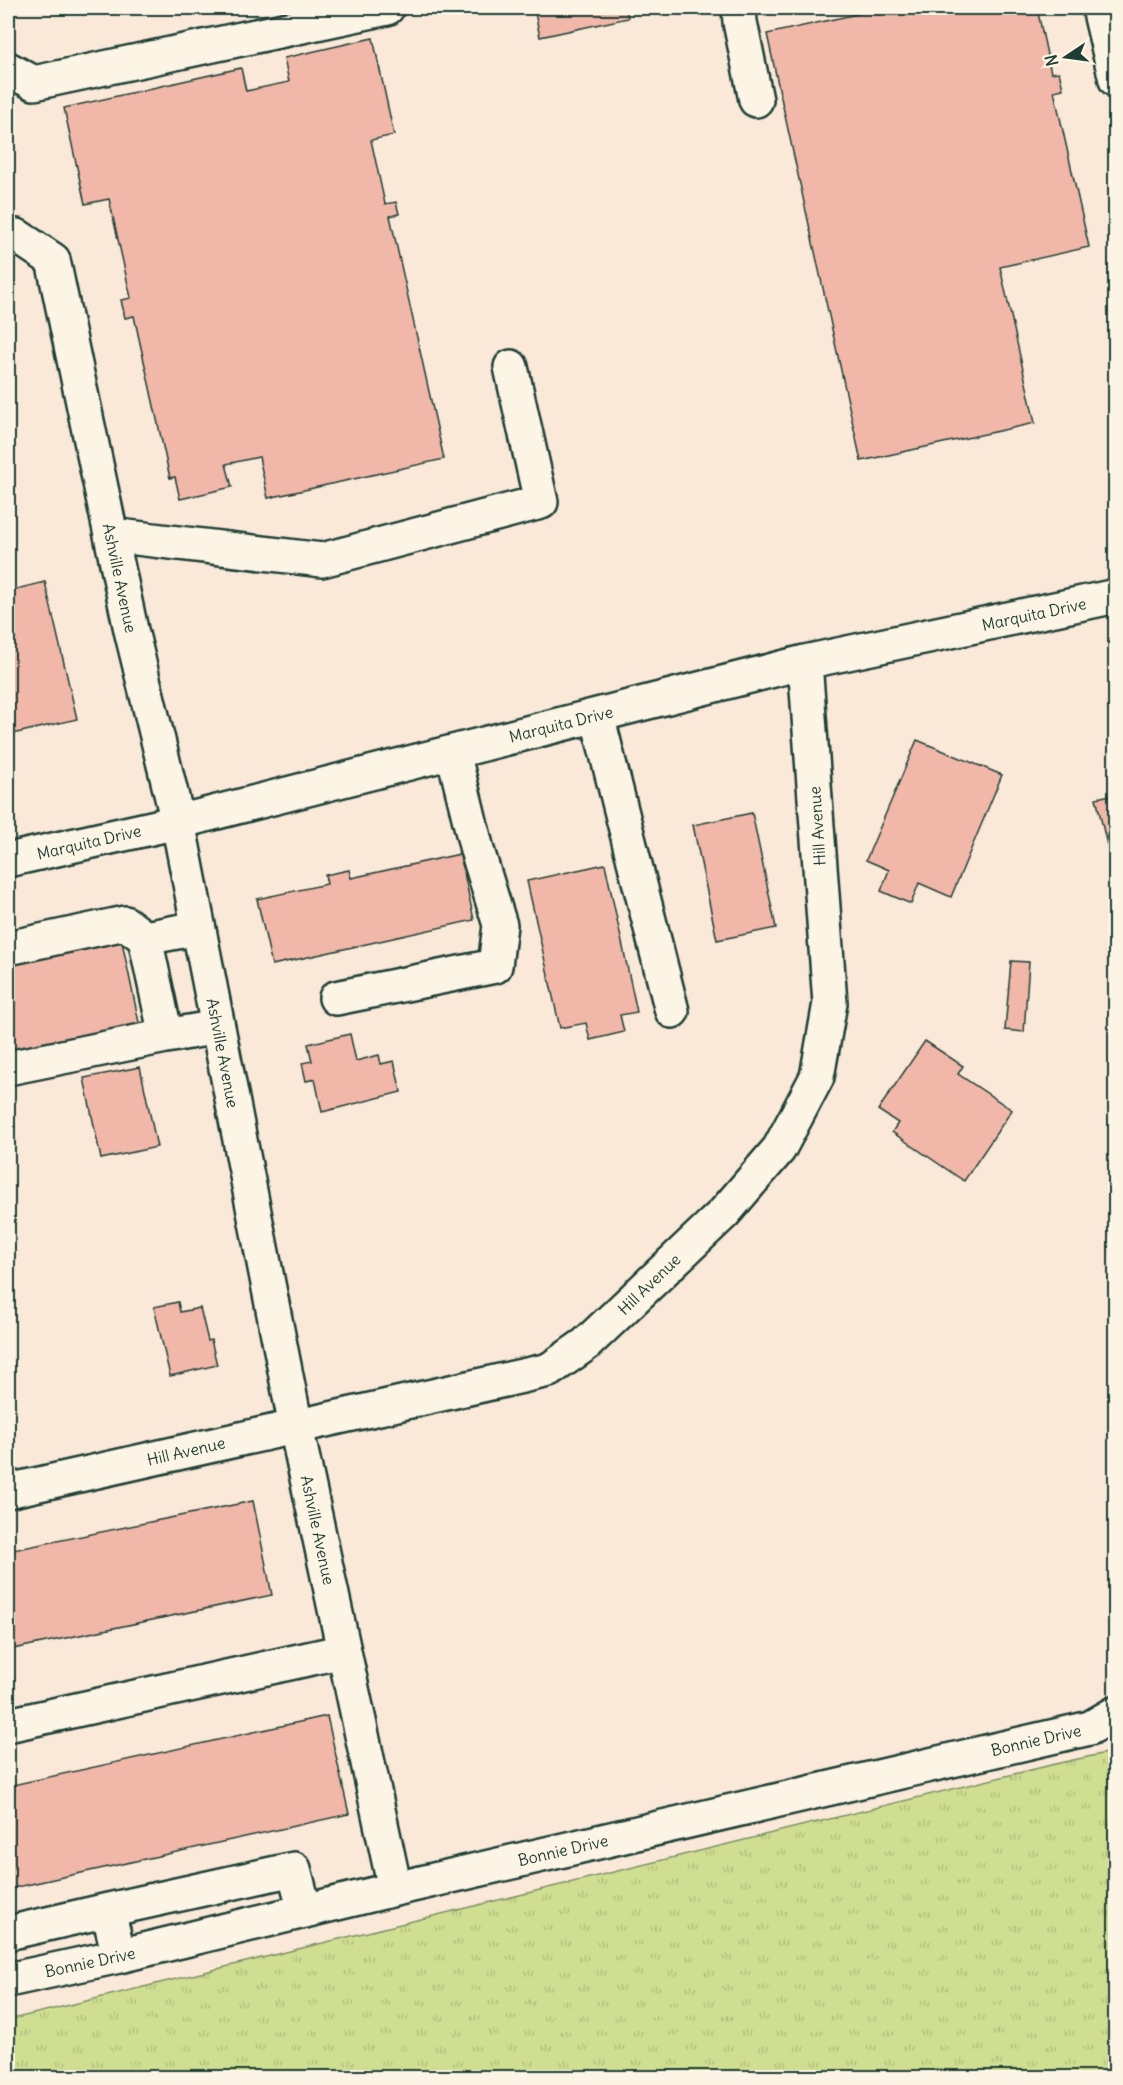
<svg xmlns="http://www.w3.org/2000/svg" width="1123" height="2085" viewBox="0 0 1123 2085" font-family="Delius,sans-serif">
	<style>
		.grass { fill: url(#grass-tufts); stroke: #788e63; stroke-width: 1.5 }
		.building { fill: #f1b8aa; stroke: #1f3d34; stroke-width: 1.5 }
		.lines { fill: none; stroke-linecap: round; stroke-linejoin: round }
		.minor-casing { stroke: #1f3d34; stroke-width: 38 }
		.minor { stroke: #fcf5e5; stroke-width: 33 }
		.labels { text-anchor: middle; stroke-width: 5; stroke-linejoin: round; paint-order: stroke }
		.street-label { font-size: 16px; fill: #1f3d34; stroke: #fcf5e5 }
	</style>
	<defs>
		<pattern id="grass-tufts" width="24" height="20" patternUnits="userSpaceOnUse" patternTransform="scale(1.5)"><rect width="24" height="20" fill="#d0de92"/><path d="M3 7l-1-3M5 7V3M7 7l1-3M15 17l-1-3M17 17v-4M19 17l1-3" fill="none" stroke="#b2bf7e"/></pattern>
	</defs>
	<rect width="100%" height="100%" fill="#fae9d9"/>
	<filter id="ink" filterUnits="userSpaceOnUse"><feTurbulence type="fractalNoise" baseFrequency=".0167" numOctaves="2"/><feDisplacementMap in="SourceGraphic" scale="12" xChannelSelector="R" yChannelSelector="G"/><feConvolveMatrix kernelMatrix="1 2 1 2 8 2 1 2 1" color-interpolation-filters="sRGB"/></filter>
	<g filter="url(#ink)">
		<path class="grass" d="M1115,1751v326h-1107v-57l1047,-256z"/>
		<path class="building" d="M534,8h92l2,10 -88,19z
			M884,8h153l14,65 8,-1 4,17 -9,2 35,156 -89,20 35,156 -174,38 -94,-427z
			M373,38l21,97 -23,5 14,64 11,-2 3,12 -9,2 54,243 -176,39 -9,-41 -33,7 6,23 -52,12 -5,-22 -5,1 -36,-162 -9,2 -4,-18 10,-2 -22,-99 -24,5 -21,-96 177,-40 5,23 43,-9 -5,-24z
			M45,582l32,137 -69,16v-144z
			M917,740l85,35 -51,122 -32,-14 -8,21 -30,-13 8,-21 -23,-10z
			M1116,794v90l-20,-86z
			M752,813l24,115 -59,12 -24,-115z
			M460,854l14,66 -202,45 -15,-66 70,-15 -2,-9 24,-5 2,8z
			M605,864l32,148 -17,3 4,17 -34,8 -4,-17 -26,5 -33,-147z
			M122,942l19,90 -133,28v-94z
			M1011,961l18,1 -5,70 -19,-2z
			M350,1034l6,27 23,-6 2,9 13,-3 7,31 -79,20 -7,-33 -9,2 -4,-18 10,-2 -4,-17z
			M925,1041l38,25 -5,8 54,36 -48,71 -72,-49 6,-9 -20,-13z
			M140,1067l17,80 -56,12 -17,-81z
			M178,1302l2,10 20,-4 8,33 3,-1 6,25 -47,11 -16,-69z
			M253,1501l19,94 -264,55v-99z
			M327,1716l22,98 -341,75v-103z"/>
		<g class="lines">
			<defs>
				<path id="minor" d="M739,8l1,14 16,78
					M1099,8l17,72
					M8,69l26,14 353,-75
					M8,238l9,-2 36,24 78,370 47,192 118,605 99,462
					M111,535l211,25 219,-58 -30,-135
					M597,715l75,296
					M8,860l170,-38 627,-160 311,-66
					M198,928l-53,10 21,98 52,-9
					M8,948l117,-25 20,15
					M336,998l159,-32 5,-41 -23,-75 -24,-98
					M8,1068l158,-32
					M8,1491l541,-121 37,-26 138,-131 55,-64 38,-72 13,-74 -25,-341
					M8,1725l336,-74
					M8,1933l100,-23
					M119,1956l-11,-46 186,-41 11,42
					M8,1980l111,-24 276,-67 695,-161 26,-15"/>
			</defs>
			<use href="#minor" class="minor-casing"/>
			<use href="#minor" class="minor"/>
		</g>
	</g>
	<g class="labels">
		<g class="street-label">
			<text transform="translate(120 578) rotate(78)" y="6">Ashville Avenue</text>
			<text transform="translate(1034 614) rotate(-12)" y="6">Marquita Drive</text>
			<text transform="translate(561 724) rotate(-14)" y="6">Marquita Drive</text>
			<text transform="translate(817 826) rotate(-94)" y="6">Hill Avenue</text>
			<text transform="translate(89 842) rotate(-13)" y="6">Marquita Drive</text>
			<text transform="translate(223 1053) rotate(79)" y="6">Ashville Avenue</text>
			<text transform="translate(649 1284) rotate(-44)" y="6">Hill Avenue</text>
			<text transform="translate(186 1451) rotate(-13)" y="6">Hill Avenue</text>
			<text transform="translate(318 1530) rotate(78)" y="6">Ashville Avenue</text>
			<text transform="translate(1036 1740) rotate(-13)" y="6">Bonnie Drive</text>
			<text transform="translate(563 1850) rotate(-13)" y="6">Bonnie Drive</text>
			<text transform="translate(90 1962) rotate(-12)" y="6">Bonnie Drive</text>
		</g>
	</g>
	<rect width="1123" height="2085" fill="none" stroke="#fcf5e5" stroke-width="30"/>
	<rect x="15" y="15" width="1093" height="2055" fill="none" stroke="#1f3d34" stroke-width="2" filter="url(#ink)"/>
	<g transform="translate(1066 57) rotate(257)" stroke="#fcf5e5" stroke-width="4.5" paint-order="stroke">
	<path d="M0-4.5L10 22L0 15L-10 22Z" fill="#1f3d34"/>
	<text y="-9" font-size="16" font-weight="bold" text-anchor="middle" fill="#1f3d34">N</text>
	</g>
</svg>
